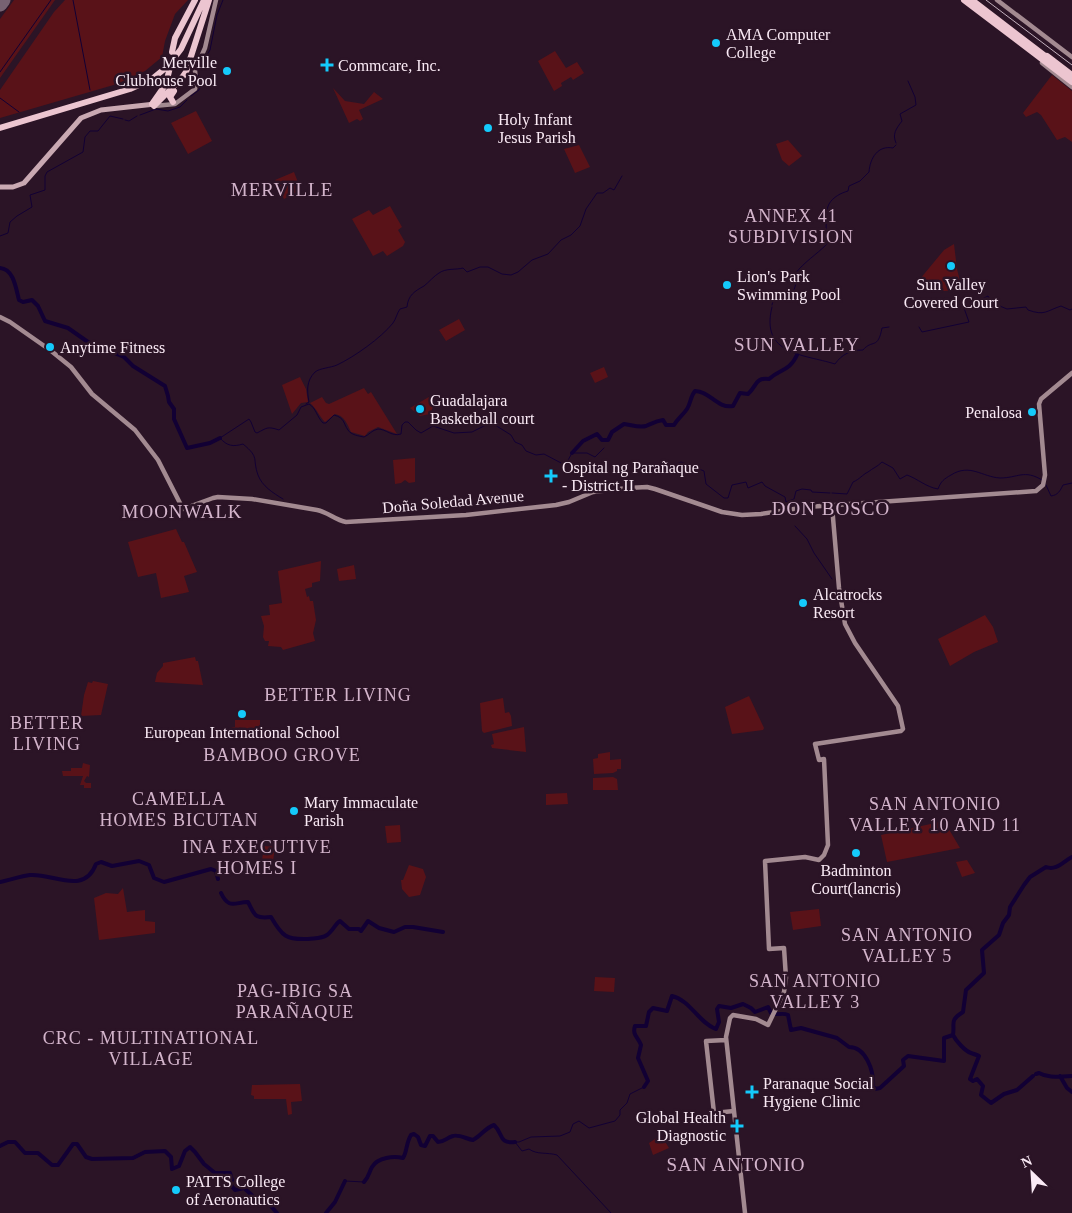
<svg xmlns="http://www.w3.org/2000/svg" width="1072" height="1213" viewBox="0 0 1072 1213" font-family="Georgia,serif">
	<style>
		.green { fill: #591218 }
		.lines { fill: none; stroke-linecap: round; stroke-linejoin: round }
		.stream { stroke: #120034; stroke-width: 1 }
		.river { stroke: #120034; stroke-width: 4 }
		.runway { stroke: #776272; stroke-width: 15 }
		.secondary { stroke: #a38a91; stroke-width: 4.5 }
		.primary { stroke: #c9a9b2; stroke-width: 5 }
		.motorway { stroke: #ecc5d0; stroke-width: 6 }
		.rail { stroke: #c3b1be; stroke-width: 1 }
		.poi-dot { fill: #14cafb; stroke: #2b1426; stroke-width: 2 }
		.labels { text-anchor: middle; stroke-width: 5; stroke-linejoin: round; paint-order: stroke }
		.poi-label { font-size: 16px; fill: #faeaf5; stroke: #2b1426; text-anchor: start }
		.street-label { font-size: 16px; fill: #faeaf5; stroke: #2b1426 }
		.neighbourhood-label { font-size: 18px; letter-spacing: 1px; fill: #d3b4cb; stroke: #2b1426 }
		.quarter-label { font-size: 19px; letter-spacing: 1px; fill: #d3b4cb; stroke: #2b1426 }
	</style>
	<rect width="100%" height="100%" fill="#2b1426"/>
	<path class="green" d="M14,0h41l-55,78v-59z
		M65,0h123l-13,14 -10,27 -3,16 -17,14 -28,13 -117,34v-28l54,-78z
		M555,51l11,17 11,-6 7,11 -11,7 -2,-3 -10,6 1,3 -8,5 -16,-30z
		M1052,75l20,16v51l-7,-5 -8,3 -16,-25 -4,-3 -11,5 -3,-4z
		M333,88l12,13 19,3 10,-12 9,7 -24,11 4,9 -3,2 -3,-2 -8,4z
		M196,111l16,30 -24,13 -17,-31z
		M788,140l14,16 -13,10 -7,-6 -6,-16z
		M579,145l11,22 -15,6 -11,-24z
		M294,172l7,18 -17,9 -9,-19z
		M390,206l12,21 -4,3 7,12 -2,4 -16,10 -4,-5 -10,5 -21,-37 17,-9 4,5z
		M954,244l3,25 5,20c-14,3 -21,1 -34,3l-8,-13 24,-29z
		M459,319l6,11 -19,11 -7,-11z
		M604,367l4,10 -13,6 -5,-10z
		M300,377l6,12 2,13 -7,1 -9,11 -10,-29z
		M364,388l4,6 3,-2 26,42 -19,-7 -10,5 -3,4 -14,-4c-4,-8 -6,-16 -16,-18l-10,8c-6,-6 -8,-13 -15,-19l12,-6 4,6 3,1z
		M434,394l-1,13 -3,7 -10,2 -10,-8z
		M415,458v24l-6,1 -4,-3 -4,3 -6,1 -2,-24z
		M176,529l6,13h2l13,30 -13,4 5,16 -28,6 -5,-25 -18,4 -10,-35z
		M321,561l-1,20 -8,2v4l-7,2 2,8 2,-1 1,5h3l3,19 -3,13 2,8 -32,9 -2,-3 -13,-1 1,-5h-4l-2,-4 1,-11 -3,-10 9,-1 -1,-10 13,-2 -4,-32z
		M354,565l2,14 -17,2 -2,-12z
		M985,615l8,12 5,15 -24,10 -24,14 -12,-27z
		M195,657l1,4h2l5,24 -48,-3 2,-9 6,-7v-3z
		M93,681l15,3 -7,31 -20,1 3,-21 4,-13 4,1z
		M749,696l15,32 -1,2 -31,4 -7,-27z
		M503,698l2,15 4,-1 2,4 1,10 -28,7 -2,-2 -2,-28z
		M235,720h25v17l-30,2v-11l5,-1z
		M524,727l2,25 -34,-4 -1,-3 3,-1 -2,-10z
		M610,752v8l11,-1v10h-4v2l-4,2 -19,1 -1,-15 5,-1v-4z
		M83,763l7,2 -1,12 -2,-1 -3,5 2,2h5v5h-7v-3h-4l3,-9h-20l-1,-5h9v-3h11z
		M613,777l4,2 1,11h-25v-12z
		M567,793l1,11 -22,1v-11z
		M944,821l16,27 -73,14 -6,-27z
		M400,825l1,17 -14,1 -2,-17z
		M264,846l11,1 -2,14 -11,-1z
		M967,860l8,13 -13,4 -6,-15z
		M409,865l14,4 3,8 -6,18 -11,2 -7,-8 -1,-9h2z
		M123,888l4,24 18,-2v11l10,1v11l-56,7 -5,-42 12,-5 12,1z
		M819,909l2,17 -28,4 -3,-18z
		M595,977l20,1 -1,14 -20,-1z
		M300,1084l2,17 -11,1 1,12 -4,1 -2,-16h-32v-3l-3,-1 1,-10z
		M661,1135l8,13 -16,7 -4,-12z"/>
	<g class="lines">
		<path class="stream" d="M73,0l17,90
			M197,71l13,-21 7,-35 6,-15
			M0,72l51,-72
			M191,96l8,-6 2,-5 -3,-10
			M0,98l19,14
			M140,115l16,-6 12,2 12,-4 7,-7
			M125,120l4,1 8,-5
			M896,143c-4,-9 0,-14 6,-22l-2,-7 16,-9 -1,-8 -7,-16
			M0,236l8,-3 2,-11 7,-6 15,-9 -2,-12 15,-5v-14l2,-4 36,-20 2,-15 5,-6h8l12,-15 13,3
			M995,304l12,5 19,-2 2,3c17,6 18,1 33,-4l9,4 2,-1
			M772,305l1,-4 21,-11 3,-10 -2,-6c9,-12 21,-19 32,-30 -1,-7 -2,-34 2,-40 4,-7 12,-11 19,-13l1,-5 11,-5 9,-9c1,-14 9,-27 24,-24l3,-3
			M772,307c-12,48 31,47 63,57 7,-10 16,-14 28,-14 9,-11 15,0 19,-22l7,-1
			M919,327l3,5 47,-10 -5,-14 24,-12 4,6
			M306,404l3,-2c-2,-11 -3,-21 6,-30 5,-4 15,-4 22,-7 17,-8 44,-27 56,-42 3,-4 4,-10 7,-14l7,-2c1,-12 8,-16 17,-21 5,-4 10,-10 15,-13 7,-5 17,-3 24,-5l4,4 13,-5h8l14,7 9,1 7,-3 14,-12 16,-6 13,-14 10,-5 9,-9 6,-17 11,-16h6l7,-5 4,2 8,-14
			M675,465l6,-3 23,9 2,13 18,14h4l4,-13 14,-3 2,6 14,-6 3,4 20,11 1,5 8,-3 2,-8 6,-2 9,1 1,2 18,1
			M1046,485l5,11c7,-1 9,-5 12,-11l9,-2
			M832,493l15,1 6,-12c7,-3 9,-7 15,-10 5,-4 9,-5 14,-10l11,6 7,11 7,-4c11,4 19,12 31,14 3,-8 6,-10 13,-14 19,-12 31,2 49,3 18,0 24,-9 42,2
			M283,499c-10,-6 -21,-13 -25,-24 -6,-17 2,-17 -15,-31 -10,3 -16,2 -23,-6l29,-19 2,3 4,10 2,1c10,-5 10,-7 22,-3l18,-15 4,-8 8,-3c7,4 8,13 14,19h3l8,-8c11,3 9,8 14,15 3,5 11,6 16,7 5,-2 8,-7 14,-8 8,0 14,8 23,5l1,-9 3,-3h3l8,8 5,3 12,-7 21,7 18,-1 14,-7h9l16,10 4,7 7,3 4,6 10,4 8,-1 19,10 4,-2 5,-9h15l8,4 9,-9
			M795,526l12,13 7,14 18,26
			M345,1181l19,1
			M611,1213l-54,-58c-10,-3 -20,0 -28,-6l-7,2 -7,-9h4l12,-5 29,-1 10,-4 3,-8 6,-3 10,7 26,-7 5,-6v-5l7,-7 3,-9 14,-7"/>
		<path class="river" d="M0,268c14,1 16,21 19,32l4,2 9,-2 6,6 7,15 23,7 20,14 36,15 9,9 32,20 3,10 1,6 5,7v10l13,29 23,-5 10,-5
			M572,453l11,-12 14,-7 5,6h6l4,-8 12,-8c8,1 15,4 22,2 7,-3 10,-5 17,-6l3,5h8c4,-7 9,-10 13,-16 4,-6 3,-12 8,-18 15,0 22,18 38,15l7,-13 8,1c9,-8 7,-17 21,-15 12,-11 20,-7 28,-24
			M0,882c10,-2 21,-6 30,-7 23,-2 54,21 66,-11l5,-2 11,4 27,-5 10,4 5,13 10,4 47,-13 5,2 2,8
			M221,893c8,17 14,9 27,9 7,13 6,17 23,15 11,19 15,23 37,22 7,-1 13,0 19,-4 6,-4 8,-11 13,-14l9,8h10l2,2 7,-10 11,7 15,4 11,-5h8l30,5
			M953,1035c3,6 12,16 18,18 3,1 6,2 8,3l-9,23 3,2 4,-2 6,7 -2,9 10,8 13,-9 13,-4 16,-14
			M1036,1074l3,-1c11,6 21,3 33,3
			M1060,1076l7,12 5,4
			M644,1087l4,-6 -10,-23 3,-13c-3,-8 -9,-10 -6,-19h11l3,-14 4,-4 14,3 5,-15c18,4 27,27 44,33l3,-7 -2,-13 2,-3 12,2 12,-4 8,4 4,4 13,-5 3,6c6,3 11,-1 17,2l3,15 10,-2 36,10 12,9c17,0 25,24 24,39l2,3 5,-1 24,-22 -1,-6 5,-4 36,5v-23l9,-3c2,-13 -4,-14 10,-23l3,-22 18,-17 -2,-23 17,-15 4,-12 6,-8 1,-8 14,-22 6,-8 16,-10c10,4 17,-5 26,-10
			M0,1146l8,-4h7l10,11h13l14,12h6l15,-21h4l9,13 6,2 41,-1 12,-6 20,-1 6,6 1,12 7,-3 6,-15 5,-4 5,5 9,12 11,9h15l2,7 -2,4 5,6 9,-2 11,10 8,-1 14,16
			M364,1182c5,-5 5,-10 8,-15 6,-10 22,-11 31,-9 4,-6 3,-15 8,-23l3,-1 4,3 3,8 4,1 5,-10h3l5,6c7,0 8,-4 15,-6 5,-2 14,3 20,4 8,-4 12,-12 21,-15 10,9 4,19 21,17
			M326,1213l9,-11 10,-21"/>
		<path class="runway" d="M0,4l3,-4"/>
		<path class="secondary" d="M997,0l75,57
			M1042,63l30,24
			M154,106l21,-2 20,-15 1,-5 -1,-14 10,-22 11,-48
			M0,317l10,5 40,28 21,17 21,27 43,36 23,30 25,49 30,-11 5,-1 34,2 65,11c11,2 18,10 29,12l120,-7 90,-10 13,-3 24,-10 35,-4 19,-1 8,2 67,23 20,3 19,-1 46,-7 229,-16 7,-6 2,-10 -6,-71 2,-5 31,-26
			M726,1040l-20,1 8,72 20,-2
			M745,1213l-19,-176 4,-19 3,-3 23,4 12,6 16,-33 2,-14 -2,-30 -15,1 -4,-88 40,-4 14,3 5,-5 4,-10 -4,-86 -5,1 -4,-16 86,-13 2,-2 -5,-23 -43,-63 -10,-19 -6,-36 -7,-82"/>
		<path class="primary" d="M0,187h13l11,-4 57,-65 20,-8 54,-6"/>
		<path class="motorway" d="M964,0l108,82
			M972,0l77,59
			M172,52l3,-14 20,-38
			M1047,56l25,19
			M173,102l-3,-5 4,-6
			M152,104l14,-20 4,-17
			M154,106l27,-27 5,-7 23,-72
			M0,128l130,-39 22,-10 16,-13 13,-17 23,-49"/>
		<path class="rail" d="M986,0l86,65"/>
	</g>
	<g class="poi-dot">
		<circle cx="716" cy="43" r="5"/>
		<path d="M324.5 57.5h5v5h5v5h-5v5h-5v-5h-5v-5h5z"/>
		<circle cx="227" cy="71" r="5"/>
		<circle cx="488" cy="128" r="5"/>
		<circle cx="951" cy="266" r="5"/>
		<circle cx="727" cy="285" r="5"/>
		<circle cx="50" cy="347" r="5"/>
		<circle cx="420" cy="409" r="5"/>
		<circle cx="1032" cy="412" r="5"/>
		<path d="M548.5 468.5h5v5h5v5h-5v5h-5v-5h-5v-5h5z"/>
		<circle cx="803" cy="603" r="5"/>
		<circle cx="242" cy="714" r="5"/>
		<circle cx="294" cy="811" r="5"/>
		<circle cx="856" cy="853" r="5"/>
		<path d="M749.5 1084.5h5v5h5v5h-5v5h-5v-5h-5v-5h5z"/>
		<path d="M734.5 1118.5h5v5h5v5h-5v5h-5v-5h-5v-5h5z"/>
		<circle cx="176" cy="1190" r="5"/>
	</g>
	<g class="labels">
		<g class="poi-label">
			<text x="726" y="40">AMA Computer<tspan x="726" dy="18">College</tspan></text>
			<text x="217" y="68" text-anchor="end">Merville<tspan x="217" dy="18">Clubhouse Pool</tspan></text>
			<text x="338" y="71">Commcare, Inc.</text>
			<text x="498" y="125">Holy Infant<tspan x="498" dy="18">Jesus Parish</tspan></text>
			<text x="737" y="282">Lion's Park<tspan x="737" dy="18">Swimming Pool</tspan></text>
			<text x="951" y="290" text-anchor="middle">Sun Valley<tspan x="951" dy="18">Covered Court</tspan></text>
			<text x="60" y="353">Anytime Fitness</text>
			<text x="430" y="406">Guadalajara<tspan x="430" dy="18">Basketball court</tspan></text>
			<text x="1022" y="418" text-anchor="end">Penalosa</text>
			<text x="562" y="473">Ospital ng Parañaque<tspan x="562" dy="18">- District II</tspan></text>
			<text x="813" y="600">Alcatrocks<tspan x="813" dy="18">Resort</tspan></text>
			<text x="242" y="738" text-anchor="middle">European International School</text>
			<text x="304" y="808">Mary Immaculate<tspan x="304" dy="18">Parish</tspan></text>
			<text x="856" y="876" text-anchor="middle">Badminton<tspan x="856" dy="18">Court(lancris)</tspan></text>
			<text x="763" y="1089">Paranaque Social<tspan x="763" dy="18">Hygiene Clinic</tspan></text>
			<text x="726" y="1123" text-anchor="end">Global Health<tspan x="726" dy="18">Diagnostic</tspan></text>
			<text x="186" y="1187">PATTS College<tspan x="186" dy="18">of Aeronautics</tspan></text>
		</g>
		<g class="street-label">
			<text transform="translate(453 501) rotate(-5)" y="6">Doña Soledad Avenue</text>
		</g>
		<g class="neighbourhood-label">
			<text x="791" y="222">ANNEX 41<tspan x="791" dy="21">SUBDIVISION</tspan></text>
			<text x="338" y="701">BETTER LIVING</text>
			<text x="47" y="729">BETTER<tspan x="47" dy="21">LIVING</tspan></text>
			<text x="282" y="761">BAMBOO GROVE</text>
			<text x="179" y="805">CAMELLA<tspan x="179" dy="21">HOMES BICUTAN</tspan></text>
			<text x="935" y="810">SAN ANTONIO<tspan x="935" dy="21">VALLEY 10 AND 11</tspan></text>
			<text x="257" y="853">INA EXECUTIVE<tspan x="257" dy="21">HOMES I</tspan></text>
			<text x="907" y="941">SAN ANTONIO<tspan x="907" dy="21">VALLEY 5</tspan></text>
			<text x="815" y="987">SAN ANTONIO<tspan x="815" dy="21">VALLEY 3</tspan></text>
			<text x="295" y="997">PAG-IBIG SA<tspan x="295" dy="21">PARAÑAQUE</tspan></text>
			<text x="151" y="1044">CRC - MULTINATIONAL<tspan x="151" dy="21">VILLAGE</tspan></text>
		</g>
		<g class="quarter-label">
			<text x="282" y="196">MERVILLE</text>
			<text x="797" y="351">SUN VALLEY</text>
			<text x="831" y="515">DON BOSCO</text>
			<text x="182" y="518">MOONWALK</text>
			<text x="736" y="1171">SAN ANTONIO</text>
		</g>
	</g>
	<g transform="translate(1032 1173) rotate(335)" stroke="#2b1426" stroke-width="4" paint-order="stroke">
	<path d="M0-4L9 19L0 12L-9 19Z" fill="#faeaf5"/>
	<text y="-8" font-size="14" font-weight="bold" text-anchor="middle" fill="#faeaf5">N</text>
	</g>
</svg>
